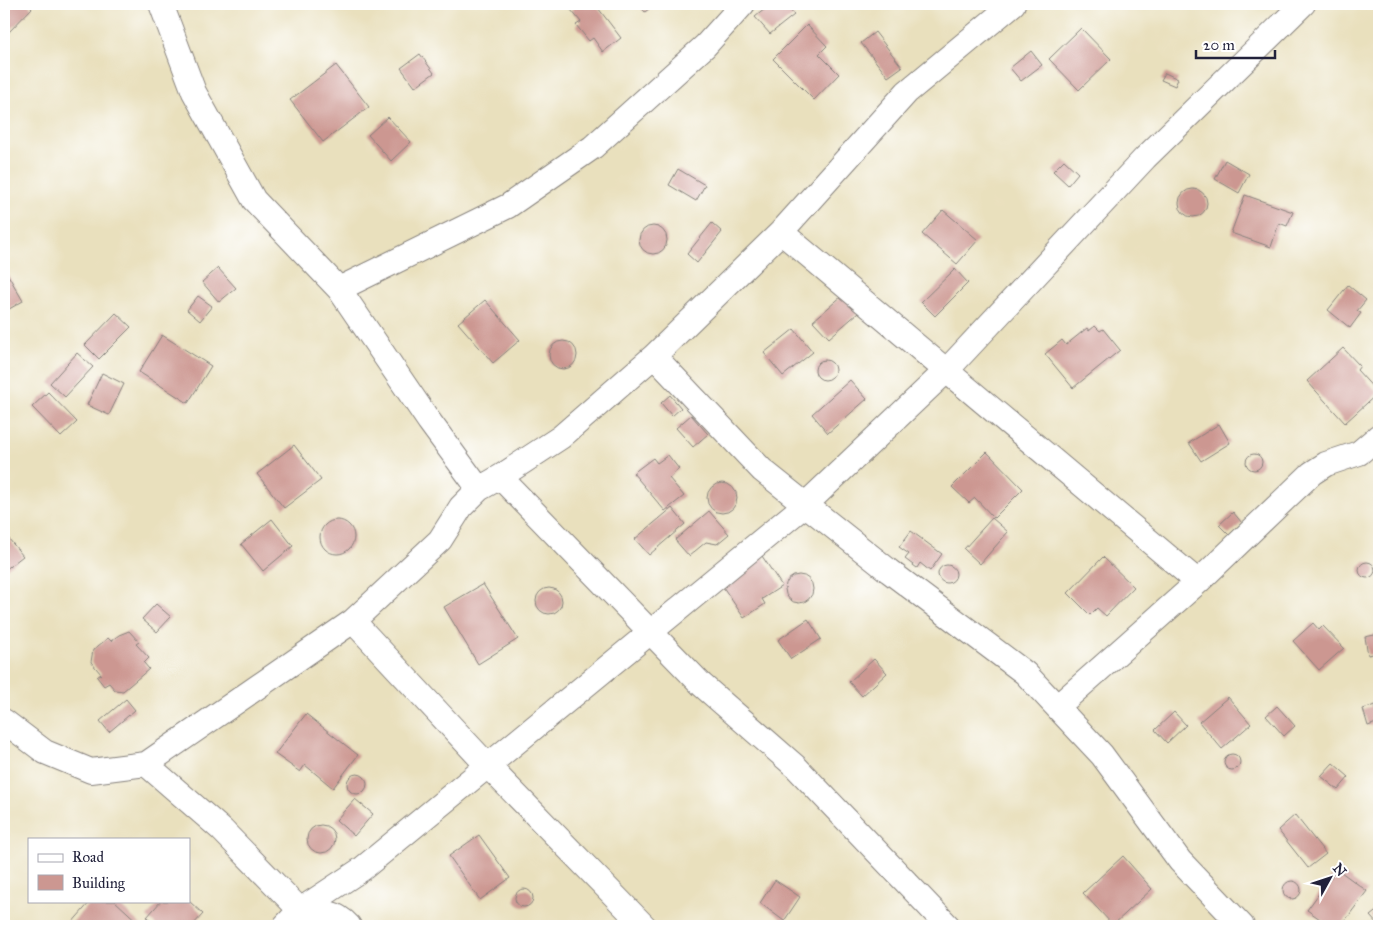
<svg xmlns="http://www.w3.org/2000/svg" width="1383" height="930" viewBox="0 0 1383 930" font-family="'IM FELL Great Primer',serif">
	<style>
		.building { fill: #cc9791 }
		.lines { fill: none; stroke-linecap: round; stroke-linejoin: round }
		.minor-casing { stroke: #86817c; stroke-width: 26 }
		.minor { stroke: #fff; stroke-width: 24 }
	</style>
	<rect width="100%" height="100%" fill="#fff"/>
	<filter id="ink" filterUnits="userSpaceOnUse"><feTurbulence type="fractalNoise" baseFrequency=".02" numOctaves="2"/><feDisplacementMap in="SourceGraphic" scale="10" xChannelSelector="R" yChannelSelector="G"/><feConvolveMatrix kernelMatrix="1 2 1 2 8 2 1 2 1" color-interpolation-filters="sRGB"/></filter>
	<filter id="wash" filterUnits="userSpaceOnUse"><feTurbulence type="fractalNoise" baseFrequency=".0096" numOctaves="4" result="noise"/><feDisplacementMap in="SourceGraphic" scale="20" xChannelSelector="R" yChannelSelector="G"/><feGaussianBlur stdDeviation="1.12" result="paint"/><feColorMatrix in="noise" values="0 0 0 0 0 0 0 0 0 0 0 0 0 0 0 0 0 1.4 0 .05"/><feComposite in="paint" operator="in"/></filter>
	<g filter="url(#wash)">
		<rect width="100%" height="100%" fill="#e9e0bd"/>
		<g id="blocks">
			<path class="building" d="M4,4h24l4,4 -24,25 -4,-4z
				M578,4h17l26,34 -18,14 -10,-14 -4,3 -13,-16 5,-3 -10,-12z
				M638,4h17l-10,8z
				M771,4h14l9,11 -24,19 -15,-17z
				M807,25l20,21 -8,8 20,20 -25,26 -41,-41z
				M1081,28l30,31 -32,31 -30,-31z
				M875,32l27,35 -14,10 -27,-34z
				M1031,51l11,14 -21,16 -11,-13z
				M420,54l14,19 -19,14 -14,-19z
				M336,65l33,42 -46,35 -33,-42z
				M1165,73l13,6 -3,7 -14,-6z
				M388,117l23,25 -20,19 -23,-26z
				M1064,160l14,13 -10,12 -15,-14z
				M1225,160l24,14 -10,19 -24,-14z
				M678,169l27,16 -9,16 -27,-16z
				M1179 203a14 14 0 1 1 28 0a14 14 0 1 1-28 0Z
				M1245,195l48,17 -6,14 -8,-3 -8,24 -40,-14z
				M943,210l35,30 -21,24 -35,-30z
				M712,223l10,9 -25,31 -10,-9z
				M639 240a14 14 0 1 1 28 0a14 14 0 1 1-28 0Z
				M4,268l19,33 -19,11z
				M218,268l18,20 -17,14 -17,-20z
				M955,269l13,14 -33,33 -14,-14z
				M1348,285l18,15 -9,11 4,2 -11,15 -22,-18z
				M843,295l15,18 -29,25 -16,-17z
				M198,296l14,10 -12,15 -13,-11z
				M485,300l35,40 -27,23 -35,-40z
				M116,313l15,14 -32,32 -14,-14z
				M1095,326l5,5 3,-2 17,21 -47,38 -28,-34 17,-14 4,5 21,-17 2,3z
				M794,329l19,23 -30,24 -19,-23z
				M162,335l49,31 -23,37 -49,-31z
				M549 355a14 14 0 1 1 28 0a14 14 0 1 1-28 0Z
				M1343,348l17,18 -3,4 21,23 -33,30 -38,-42z
				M77,353l16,14 -28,30 -15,-14z
				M815 370a10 10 0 1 1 20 0a10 10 0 1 1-20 0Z
				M102,373l22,11 -15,31 -22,-10z
				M850,380l17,19 -39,34 -16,-19z
				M48,392l29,30 -16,15 -29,-30z
				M670,395l11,13 -9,8 -11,-13z
				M691,415l17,19 -15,13 -17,-19z
				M1219,424l11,19 -29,18 -12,-18z
				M294,445l27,35 -37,28 -27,-34z
				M987,452l36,37 -29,29 -19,-20 -6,5 -17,-16z
				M1246 462a8 8 0 1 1 16 0a8 8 0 1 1-16 0Z
				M668,455l11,14 -10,9 15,18 -19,15 -32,-38 20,-15 4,5z
				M707 498a15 15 0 1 1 30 0a15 15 0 1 1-30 0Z
				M672,508l13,16 -36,31 -14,-16z
				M709,511l20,23 -12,10 -11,-2 -17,14 -14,-16z
				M1233,512l9,11 -13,12 -10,-10z
				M992,518l16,14 -28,32 -16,-15z
				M272,519l21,27 -30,25 -22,-27z
				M320 537a17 17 0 1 1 34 0a17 17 0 1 1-34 0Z
				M911,531l31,23 -12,17 -10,-8 -3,5 -12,-9 4,-5 -10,-7z
				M4,533l19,23 -18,14 -1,-2z
				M760,553l22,33 -20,13 3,5 -21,14 -25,-37z
				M1103,557l31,30 -28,29 -9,-8 -7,7 -22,-22z
				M1359 570a8 8 0 1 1 16 0a8 8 0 1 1-16 0Z
				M938 574a9 9 0 1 1 18 0a9 9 0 1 1-18 0Z
				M785 589a14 14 0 1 1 28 0a14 14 0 1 1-28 0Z
				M483,584l35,55 -40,25 -34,-57z
				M536 601a13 13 0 1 1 26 0a13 13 0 1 1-26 0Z
				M156,604l15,13 -14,15 -15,-13z
				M808,619l13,20 -30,20 -13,-19z
				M1313,623l6,7 4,-4 21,22 -25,22 -26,-29z
				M129,631l10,11 -3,2 13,14 -5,5 5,6 -26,22 -8,-1 -6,-7 -5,3 -7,-9 4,-3 -10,-12 2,-12 15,-12 3,3 8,-6z
				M1379,634v19l-11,2 -3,-18z
				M874,659l13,14 -25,23 -13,-14z
				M1228,697l23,27 -29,25 -23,-27z
				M126,699l9,11 -26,22 -9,-11z
				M1375,705l4,17 -11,4 -5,-17z
				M1277,706l18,20 -11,10 -18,-20z
				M1174,712l12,13 -19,18 -12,-13z
				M306,714l52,41 -25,33 -28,-23 -5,7 -25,-18z
				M1224 762a8 8 0 1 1 16 0a8 8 0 1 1-16 0Z
				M1333,763l16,14 -11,13 -17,-14z
				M347 784a10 10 0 1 1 20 0a10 10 0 1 1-20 0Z
				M355,799l18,15 -19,22 -18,-16z
				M1295,815l31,39 -18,14 -30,-38z
				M307 839a14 14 0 1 1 28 0a14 14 0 1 1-28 0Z
				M4,831l5,4 -5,6z
				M479,835l31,43 -30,22 -31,-44z
				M1123,856l29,33 -39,36 -30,-32z
				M1337,869l30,22 -26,35h-11l-23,-16z
				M775,880l25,17 -16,24 -24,-18z
				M1283 890a9 9 0 1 1 18 0a9 9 0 1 1-18 0Z
				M515 898a9 9 0 1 1 18 0a9 9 0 1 1-18 0Z
				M91,901h24l26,24 -69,1 -2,-1z
				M161,901h28l14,13 -11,12h-35l-10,-9z
				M1379,909v17l-9,-10z"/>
		</g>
	</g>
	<g filter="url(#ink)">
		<use href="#blocks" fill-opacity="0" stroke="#86817c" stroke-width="1"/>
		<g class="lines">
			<defs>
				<path id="minor" d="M161,4l33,88 60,108 85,89 90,132 50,68 -18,18 -21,33 -87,81 134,144 157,161
					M781,232l417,350
					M339,289l169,-83 85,-59 112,-101 38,-42
					M654,356l108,114 127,101 136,102 77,82 78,106 62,65
					M500,477l202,208 94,82 152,159
					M479,489l21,-12 61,-40 93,-81 127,-124 126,-140 106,-88
					M1057,707l141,-125 114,-109 14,-9 33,-11 20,-17
					M4,721l41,31 46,19 55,-7
					M285,926l15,-16 -78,-80 -76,-66 207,-143
					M349,926c-13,-15 -31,-16 -49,-16l62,-41 443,-364 142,-135 198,-212 158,-154"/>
			</defs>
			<use href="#minor" class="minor-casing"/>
			<use href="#minor" class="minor"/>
		</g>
	</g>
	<rect width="1383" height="930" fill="none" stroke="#fff" stroke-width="20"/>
	<rect x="28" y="838" width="162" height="65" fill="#ffffff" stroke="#a7a7b1"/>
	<rect x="38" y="854" width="25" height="8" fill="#ffffff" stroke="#a7a7b1"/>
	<text x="72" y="862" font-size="15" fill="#22223b">Road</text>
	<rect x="38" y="875" width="25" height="15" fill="#cc9791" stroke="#a7a7b1"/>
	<text x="72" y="888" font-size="15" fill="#22223b">Building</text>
	<g transform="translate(1330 878) rotate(50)" stroke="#ffffff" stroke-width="4" paint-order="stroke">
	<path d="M0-4L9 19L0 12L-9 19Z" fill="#22223b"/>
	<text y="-8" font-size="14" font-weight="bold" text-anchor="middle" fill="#22223b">N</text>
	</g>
	<path d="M1196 50v8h79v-8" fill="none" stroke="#22223b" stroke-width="2.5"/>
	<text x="1203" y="50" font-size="15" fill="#22223b" stroke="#ffffff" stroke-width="4" paint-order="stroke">20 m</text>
</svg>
